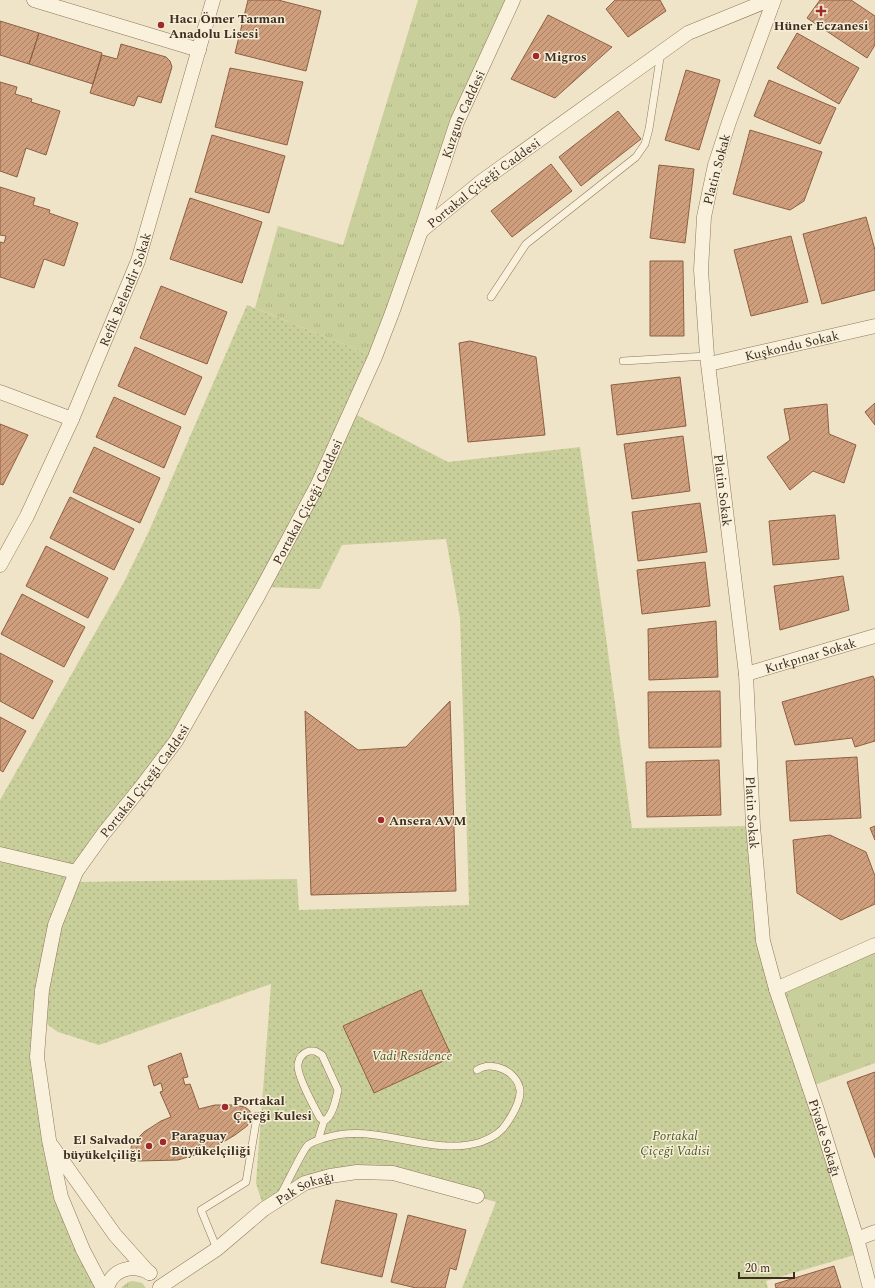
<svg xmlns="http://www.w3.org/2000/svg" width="875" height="1288" viewBox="0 0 875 1288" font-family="Spectral,serif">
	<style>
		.grass { fill: url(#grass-tufts) }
		.park { fill: url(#park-dots); fill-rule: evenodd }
		.building { fill: url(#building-hatch); stroke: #8d5f41 }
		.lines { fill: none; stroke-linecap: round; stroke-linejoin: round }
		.service-casing { stroke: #8d765c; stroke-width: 8 }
		.minor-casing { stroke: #8d765c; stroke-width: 15 }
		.service { stroke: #faf1dc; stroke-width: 7 }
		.minor { stroke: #faf1dc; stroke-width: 14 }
		.poi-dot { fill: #9e2a2b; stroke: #f7eed8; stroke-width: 1.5 }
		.labels { text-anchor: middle; stroke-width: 3; stroke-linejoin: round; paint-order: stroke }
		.poi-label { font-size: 13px; font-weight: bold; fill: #3d2e20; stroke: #f7eed8; text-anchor: start }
		.street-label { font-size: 13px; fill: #3d2e20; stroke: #f7eed8 }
		.park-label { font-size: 13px; font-style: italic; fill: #4d5a26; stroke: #f7eed8 }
	</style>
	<defs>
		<pattern id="grass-tufts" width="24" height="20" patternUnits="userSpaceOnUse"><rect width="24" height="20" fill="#c9cf9b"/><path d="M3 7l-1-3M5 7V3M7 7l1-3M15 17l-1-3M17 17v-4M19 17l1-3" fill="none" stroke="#aeb285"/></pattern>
		<pattern id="park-dots" width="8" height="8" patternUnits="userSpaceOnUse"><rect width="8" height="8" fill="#c9cf9b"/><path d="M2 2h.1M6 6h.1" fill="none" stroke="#aeb285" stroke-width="1.8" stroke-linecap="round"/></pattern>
		<pattern id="building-hatch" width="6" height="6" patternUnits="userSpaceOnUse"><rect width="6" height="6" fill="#cf9f7d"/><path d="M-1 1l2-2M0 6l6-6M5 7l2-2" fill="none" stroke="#a98266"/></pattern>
	</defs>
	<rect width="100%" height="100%" fill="#f0e4c8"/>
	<path class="grass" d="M418,0h95l-56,122 -82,235 -120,-49 23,-82 65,19z
		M875,945v118l-66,24 -33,-98z
		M133,1281l9,2 4,5h-25l7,-6z"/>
	<path class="park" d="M247,305l128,52 -24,55 97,50 132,-15 52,381 121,-2 10,115 98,312 -95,28 2,7h-306l34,-86 -103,-29 -63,3 -66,33 -8,-26 15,-199 -172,61 -41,-13 -20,-14 16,151 49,119h-103v-488l124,-218 25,-51zM446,539l14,79 9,287 -170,5 -2,-31 -226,3 105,-141 87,-154 57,2 22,-44z"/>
	<path class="building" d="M248,0h30l43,11 -15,60 -71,-18z
		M615,0h45l6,11 -38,26 -22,-28z
		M820,0h31l24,16v29l-8,13 -60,-40z
		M548,15l64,32 -57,51 -44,-19z
		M0,21l39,12 -10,31 -29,-9z
		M39,33l63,20 -9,31 -64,-20z
		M797,33l62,35 -20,36 -62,-36z
		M121,44l45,13 4,4 2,6 -11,36 -23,-7 -4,10 -44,-13 12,-38 15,4z
		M230,68l73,14 -16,63 -72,-18z
		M686,70l34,10 -21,70 -34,-10z
		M769,80l67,28 -16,36 -66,-28z
		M0,82l17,5 -2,7 17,5 -1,3 29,9 -14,44 -20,-7 -9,29 -17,-6z
		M618,111l23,28 -60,47 -22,-29z
		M750,130l72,22 -18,49 -14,9 -57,-16z
		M212,135l73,21 -16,57 -74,-21z
		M551,164l21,27 -60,46 -21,-26z
		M659,165l35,4 -9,74 -35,-5z
		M0,187l35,11 -2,7 17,5 -1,3 29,10 -14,43 -20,-7 -10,29 -34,-11v-35l4,1 2,-7 -6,-1z
		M190,198l72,24 -20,61 -72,-24z
		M866,217l9,33v40l-53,14 -19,-70z
		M791,236l17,66 -57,14 -17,-66z
		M650,261h33l1,75h-34z
		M161,286l66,26 -20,52 -67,-26z
		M470,341l66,16 9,78 -77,7 -9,-99z
		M135,347l67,30 -17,38 -67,-29z
		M680,377l6,49 -69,9 -6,-50z
		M114,397l67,30 -17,41 -68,-31z
		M875,403v22l-10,-13z
		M827,404l2,30 27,11 -12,38 -31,-12 -23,19 -23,-33 23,-17 -6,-31z
		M0,424l28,11 -25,50 -3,-1z
		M683,436l7,55 -58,8 -8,-55z
		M94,447l66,31 -20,45 -67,-31z
		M70,497l64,32 -20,41 -64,-32z
		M700,503l7,49 -69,9 -6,-49z
		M835,515l4,44 -66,6 -4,-44z
		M46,546l62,32 -20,40 -62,-32z
		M705,562l5,44 -68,8 -5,-44z
		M843,576l6,34 -69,20 -6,-44z
		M22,594l63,33 -21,40 -63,-33z
		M716,621l2,56 -69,3 -1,-51z
		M0,653l53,28 -20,38 -33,-18z
		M873,676l2,5v60l-20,6 -3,-9 -57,7 -13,-43z
		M720,691l1,56 -72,1 -1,-56z
		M450,701l6,190 -145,4 -6,-184 53,39 48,-3z
		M0,717l26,14 -23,41 -3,-2z
		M857,757l4,61 -71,3 -4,-60z
		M719,760l2,55 -74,2 -1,-55z
		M875,826v14l-5,-12z
		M830,835l36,17 9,24v28l-34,16 -44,-27 -4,-53z
		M421,990l31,67 -78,36 -31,-67z
		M181,1053l7,24 -5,1 2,7 5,-1 9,25 16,-4h18l12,2 5,4 1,8 -4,7 -12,9 -27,16 -30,9 -39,1 -7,-4 -2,-5 2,-8 12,-12 17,-11 10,-4 -11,-25 3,-1 -2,-8 -7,3 -6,-20z
		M875,1072v86l-28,-76z
		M336,1200l61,14 -15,63 -61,-14z
		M408,1215l58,15 -10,40 -6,-2 -5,20h-29l-25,-6z
		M834,1266l7,22h-65l-1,-4z"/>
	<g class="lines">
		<defs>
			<path id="service" d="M491,297l35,-53 110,-87 9,-13 4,-15 12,-77
				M623,361l84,-5
				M309,1051h6l7,4 16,35c-2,9 -5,26 -14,31l-4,-3c-6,-11 -24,-44 -22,-54 1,-7 5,-11 11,-13z
				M318,1140l6,-19
				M280,1196c6,-10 22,-45 28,-51 5,-4 11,-5 17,-7 52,-17 104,20 156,4 11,-4 20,-9 26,-19 6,-9 14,-22 13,-33 -3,-19 -28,-30 -43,-20
				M217,1249l-16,-39 45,-28 11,-66"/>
			<g id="minor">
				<path d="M34,0l165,50"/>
				<path id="s1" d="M774,0l-45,122 -14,43 -11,52 -3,53 6,86 39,318 7,152 10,115 13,48 41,121 40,129 13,49"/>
				<path id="s2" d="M421,231l61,-50 206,-148 81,-33"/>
				<path id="s3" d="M709,364l166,-38"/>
				<path d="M0,392l72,27"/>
				<path id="s4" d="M0,565l27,-49 45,-97 66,-158 75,-261"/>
				<path id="s5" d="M746,674l129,-38"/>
				<path d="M0,854l76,18"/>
				<path d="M776,989l99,-44"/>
				<path d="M52,1146l63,89 34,38"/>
				<path d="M857,1239l18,-7"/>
				<path id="s6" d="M160,1287l57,-38 47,-40 41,-26 25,-7 27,-4 36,1 84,23"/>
				<path id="s7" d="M103,1288l-20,-38 -22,-53 -12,-57 -12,-83 5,-67 13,-65 21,-53 28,-39 38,-47 34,-45 82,-145 59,-110 58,-129 17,-44 29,-82 36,-109 56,-122"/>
				<path d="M107,1288c6,-20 26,-24 43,-15"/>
			</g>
		</defs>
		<use href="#service" class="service-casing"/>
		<use href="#minor" class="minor-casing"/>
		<use href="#service" class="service"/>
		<use href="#minor" class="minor"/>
	</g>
	<g class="poi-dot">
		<path d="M819 5h4v4h4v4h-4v4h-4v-4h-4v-4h4z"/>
		<circle cx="161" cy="25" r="4"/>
		<circle cx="536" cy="56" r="4"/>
		<circle cx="381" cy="820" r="4"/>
		<circle cx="225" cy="1107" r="4"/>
		<circle cx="163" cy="1142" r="4"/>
		<circle cx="149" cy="1146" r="4"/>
	</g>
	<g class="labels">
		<g class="poi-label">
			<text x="169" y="23">Hacı Ömer Tarman<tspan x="169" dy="15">Anadolu Lisesi</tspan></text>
			<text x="821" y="30" text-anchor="middle">Hüner Eczanesi</text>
			<text x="544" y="61">Migros</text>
			<text x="389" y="825">Ansera AVM</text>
			<text x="233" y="1105">Portakal<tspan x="233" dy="15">Çiçeği Kulesi</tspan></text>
			<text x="171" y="1140">Paraguay<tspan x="171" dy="15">Büyükelçiliği</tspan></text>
			<text x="141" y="1144" text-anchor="end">El Salvador<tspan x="141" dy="15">büyükelçiliği</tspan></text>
		</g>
		<g class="street-label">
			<text dy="5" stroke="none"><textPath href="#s7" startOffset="1289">Kuzgun Caddesi</textPath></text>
			<text transform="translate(716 169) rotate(-75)" y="5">Platin Sokak</text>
			<text dy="5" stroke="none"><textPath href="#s2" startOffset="79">Portakal Çiçeği Caddesi</textPath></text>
			<text dy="5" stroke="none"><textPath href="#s4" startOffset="303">Refik Belendir Sokak</textPath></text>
			<text dy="5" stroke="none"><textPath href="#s3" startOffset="85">Kuşkondu Sokak</textPath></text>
			<text dy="5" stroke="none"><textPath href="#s1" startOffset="503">Platin Sokak</textPath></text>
			<text dy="5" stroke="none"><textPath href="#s7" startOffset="871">Portakal Çiçeği Caddesi</textPath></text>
			<text dy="5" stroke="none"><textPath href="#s5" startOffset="67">Kırkpınar Sokak</textPath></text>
			<text dy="5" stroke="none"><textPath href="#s7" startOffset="547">Portakal Çiçeği Caddesi</textPath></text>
			<text dy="5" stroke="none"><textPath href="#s1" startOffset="827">Platin Sokak</textPath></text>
			<text dy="5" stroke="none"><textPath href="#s1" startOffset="1162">Piyade Sokağı</textPath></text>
			<text dy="5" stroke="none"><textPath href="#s6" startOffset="177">Pak Sokağı</textPath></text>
		</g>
		<g class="park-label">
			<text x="412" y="1060">Vadi Residence</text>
			<text x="675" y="1140">Portakal<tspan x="675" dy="15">Çiçeği Vadisi</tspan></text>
		</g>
	</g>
	<path d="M739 1272v6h55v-6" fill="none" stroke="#3d2e20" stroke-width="2"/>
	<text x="745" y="1272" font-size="12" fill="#3d2e20" stroke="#f7eed8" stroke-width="3" paint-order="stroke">20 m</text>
</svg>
